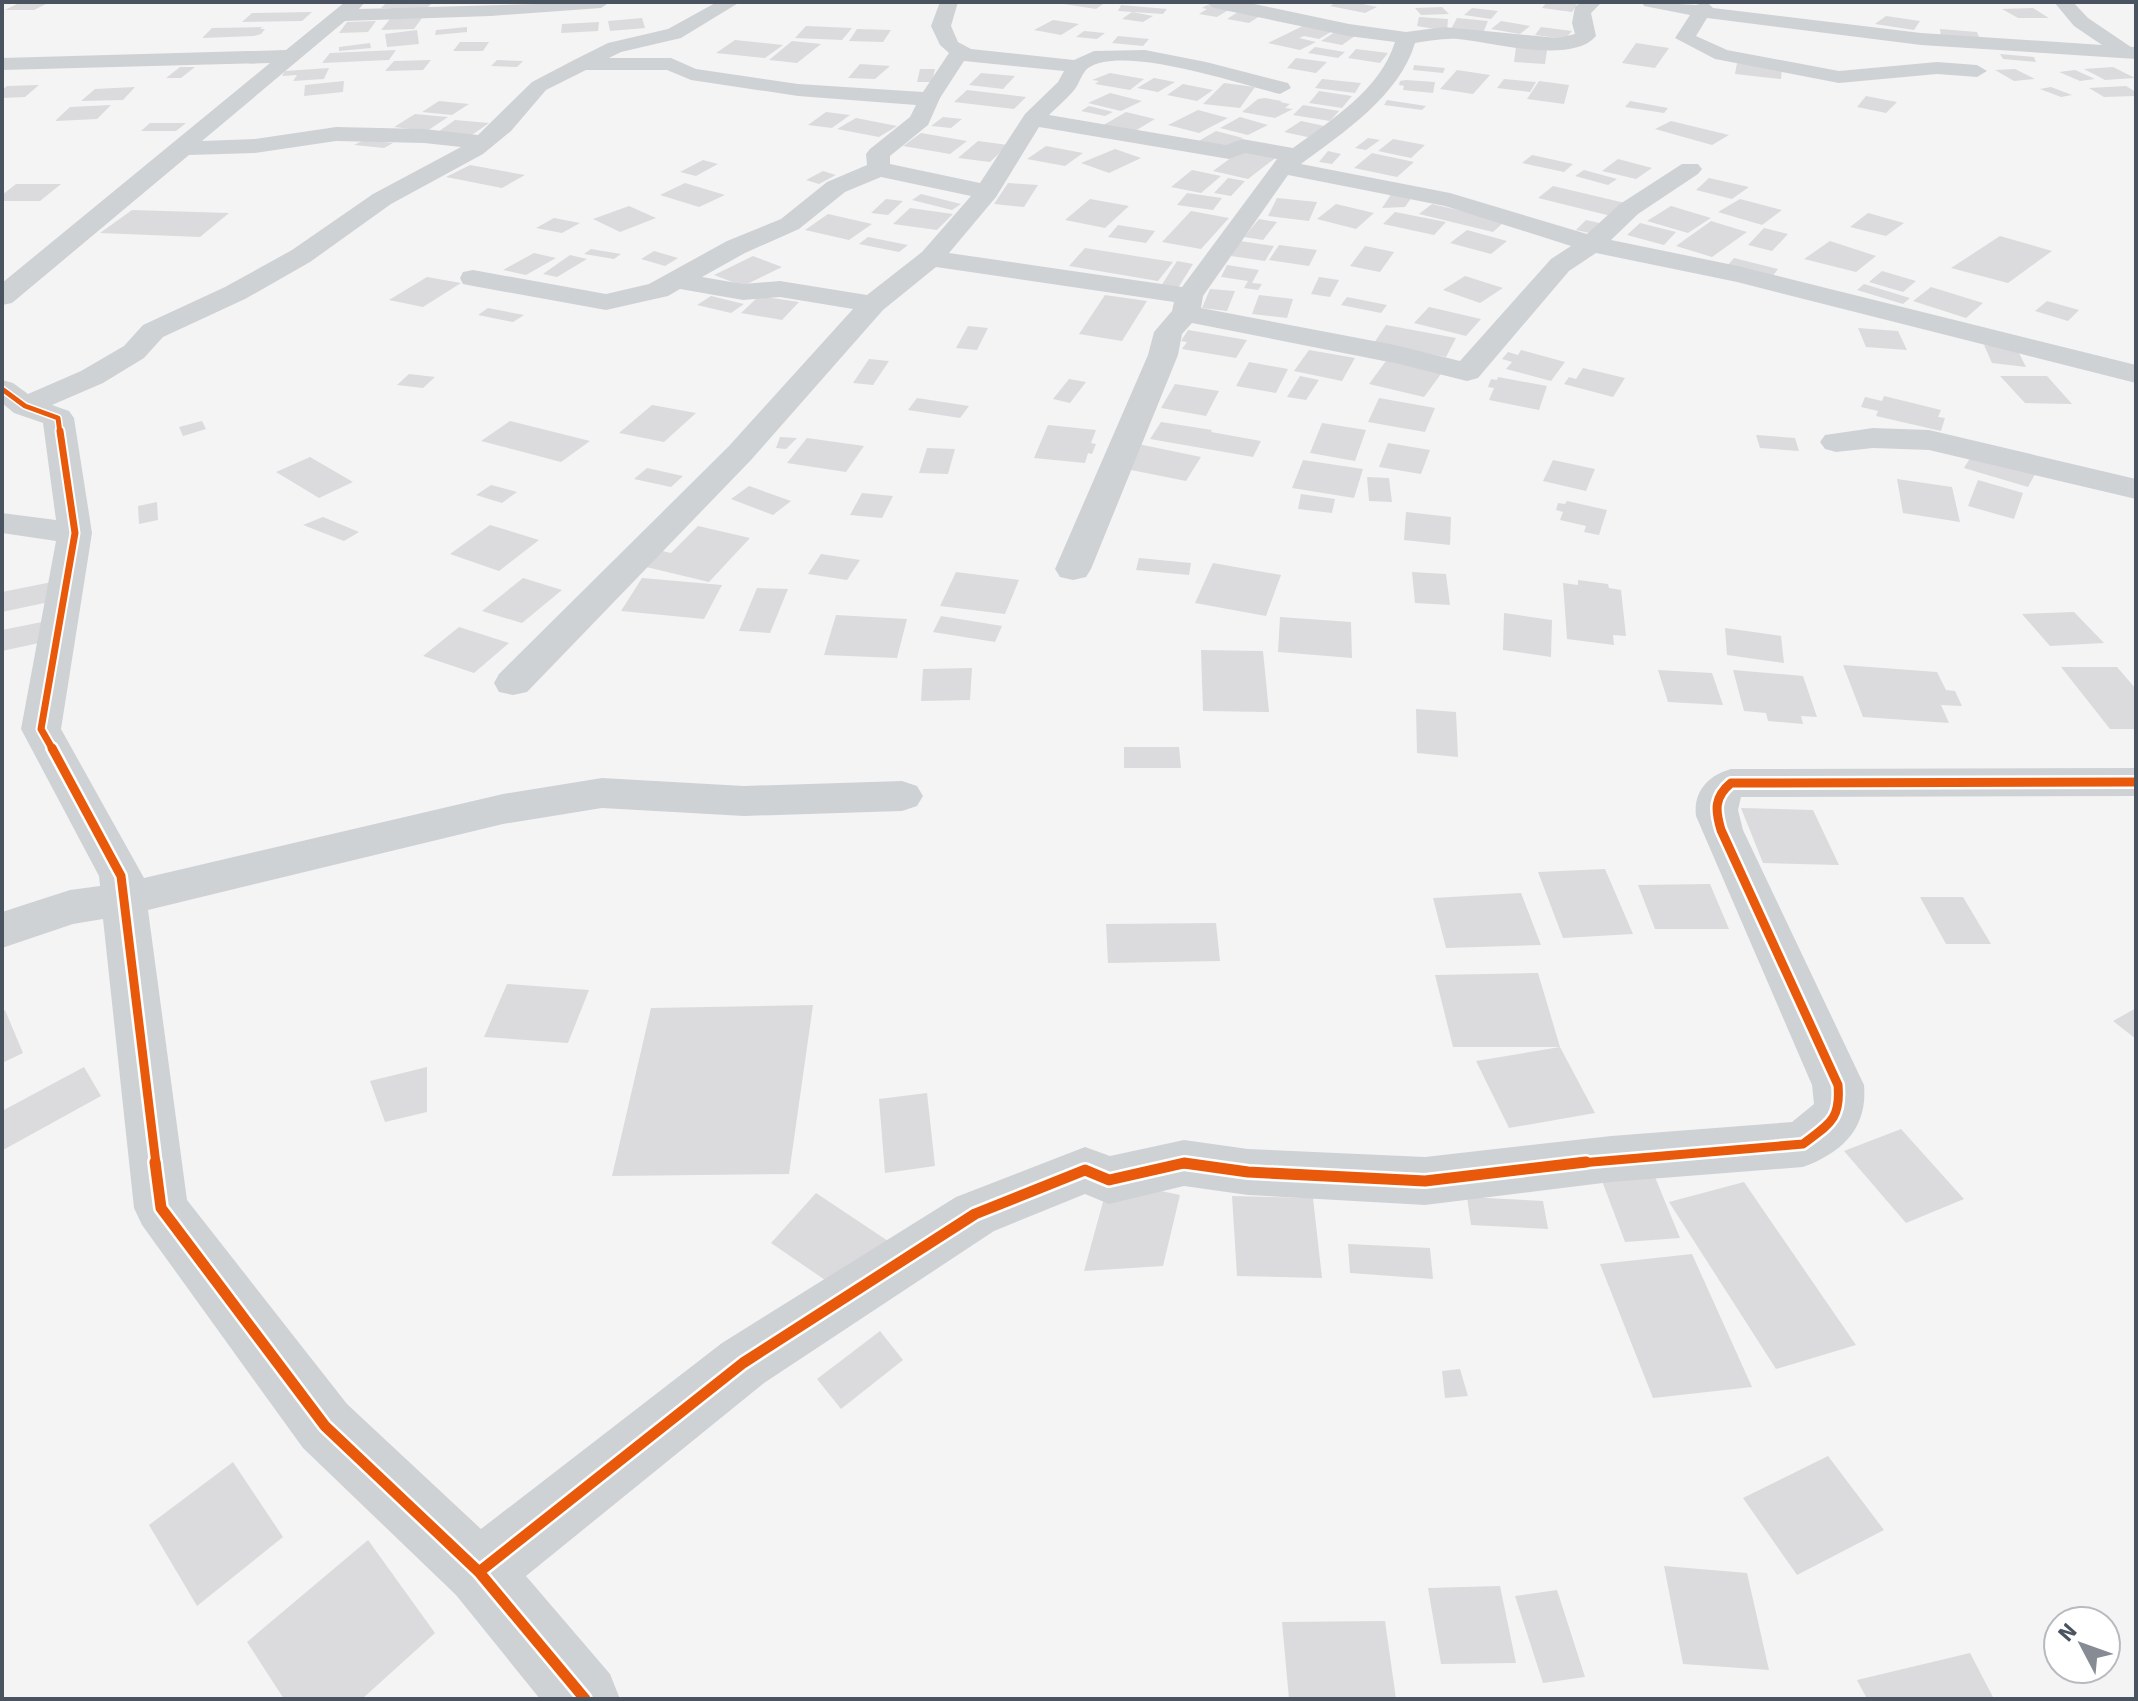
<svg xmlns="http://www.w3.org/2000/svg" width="2138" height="1701" viewBox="0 0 2138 1701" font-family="Signika,sans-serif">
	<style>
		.building { fill: #dbdbdd }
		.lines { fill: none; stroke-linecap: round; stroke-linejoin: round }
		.minor { fill: #cfd2d5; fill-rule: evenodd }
		.cycleway-far3-casing { stroke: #fff; stroke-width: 8 }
		.cycleway-far2-casing { stroke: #fff; stroke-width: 11 }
		.cycleway-far1-casing { stroke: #fff; stroke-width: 14 }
		.cycleway-casing { stroke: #fff; stroke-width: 16 }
		.cycleway-far3 { stroke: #e8590c; stroke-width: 5 }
		.cycleway-far2 { stroke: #e8590c; stroke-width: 7 }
		.cycleway-far1 { stroke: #e8590c; stroke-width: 9 }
		.cycleway { stroke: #e8590c; stroke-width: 11 }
	</style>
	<rect width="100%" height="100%" fill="#f4f4f4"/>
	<path class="building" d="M21,2h29l-16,8h-29z
		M387,2h46l-6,6h-46z
		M1068,2h38l-10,7 -32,-5z
		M1337,2h17l23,5 -12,6 -35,-7z
		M1547,2h22l9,1 -6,9 -30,-4z
		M1121,5l46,4 -4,5 -45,-3z
		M1207,5l23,4 -13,8 -18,-3 8,-5 -5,-1z
		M1442,7l7,7 -28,1 -6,-7z
		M1472,8l26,3 -7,8 -27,-4z
		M2033,8l16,10h-31l-16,-9z
		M1241,10l22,4 -14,9 -22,-4z
		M312,12l-10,9 -60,1 10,-9z
		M1132,12l21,4 -10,6 -21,-3z
		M1886,16l34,5 -6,9 -39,-6z
		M1419,17l29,2 -1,12 -30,-5z
		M422,18l-8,11 -33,1 9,-11z
		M642,18l3,10 -35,3 -2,-10z
		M1457,18l31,3 -5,12 -32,-4z
		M1053,20l26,4 -18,11 -27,-5z
		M376,21l-8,11 -29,1 8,-11z
		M1501,21l29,5 -10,8 -29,-5z
		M599,22l-1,9 -37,2 1,-9z
		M1307,24l27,6 -15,9 -15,-3 -5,2 17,4 -16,8 -32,-7z
		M806,26l46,2 -10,12 -47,-2z
		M263,27l-3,2h5l-4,5 -7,2 -52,2 10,-10z
		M467,27v5l-32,3 1,-5z
		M1541,27l31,4 -7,8 -30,-4z
		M857,29l34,1 -8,12 -34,-1z
		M1940,29l37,3 4,10 -40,-4z
		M417,30l2,14 -32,3 -2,-13z
		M1084,31l21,2 -8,6 -21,-2z
		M1335,32l20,4 -13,9 -21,-4z
		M1118,36l31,3 -6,7 -31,-3z
		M735,40l48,5 -18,13 -49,-5z
		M792,41l29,3 -24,19 -28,-3z
		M460,42h29l-6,9h-30z
		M370,43l1,5 -32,3v-4z
		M1636,43l33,5 -14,20 -33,-5z
		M1315,47l30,5 -7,6 -30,-5z
		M1516,47l31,3 -2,14 -31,-2z
		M1356,49l32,4 -8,10 -32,-5z
		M396,50l-7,10 -67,3 8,-10z
		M2000,54l34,3 2,5 -33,-3z
		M1296,58l31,4 -11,11 -29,-5z
		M431,60l-8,10 -38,1 9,-10z
		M497,60l26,1 -6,6 -26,-1z
		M1737,63l45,5 -1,11 -46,-5z
		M860,64l30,2 -15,13 -27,-1z
		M1414,65l31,3 -2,5 -30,-3z
		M180,67h15l-14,11h-15z
		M2113,67l22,11 -30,2 -21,-11z
		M329,68l-5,11 -31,2 4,-6 -15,1 3,-5z
		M920,69h15l-3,13h-15z
		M2015,69l20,10 -21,2 -19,-11z
		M1457,70l33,5 -17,19 -33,-5z
		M2075,70l20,9 -15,2 -21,-9z
		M981,73l34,3 -12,13 -34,-4z
		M1110,73l34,6 -14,11 -35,-6 4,-3 -7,-1z
		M1154,78l21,4 -17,10 -21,-4z
		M1322,79l39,4 -6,10 -40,-5z
		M1504,79l32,3 -6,10 -33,-4z
		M1406,80l29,2 -2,11 -30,-3 1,-4 -5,-1 1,-4z
		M344,81l-1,11 -39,4 1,-11z
		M1539,81l30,4 -5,19 -37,-5z
		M1224,83l31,4 -15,21 -37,-4z
		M1183,84l30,6 -16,11 -30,-6z
		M39,85l-14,12 -23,1v-8l5,-4z
		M2126,86l10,6v4l-32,1 -15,-9z
		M135,87l-12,13 -42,1 14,-12z
		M2051,87l21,8 -11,2 -21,-8z
		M967,90l59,7 -12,12 -60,-7z
		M1319,91l33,5 -10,12 -33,-5z
		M1110,93l32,8 -21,10 -33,-8z
		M1866,96l31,6 -11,11 -29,-6z
		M1265,98l17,3 -2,1 10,2 -5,4 8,1 -18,9 -33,-6 16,-13z
		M1387,100l39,6 -4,4 -38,-5z
		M439,101l30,3 -17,11 -30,-3z
		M1630,101l38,7 -4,5 -39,-6z
		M111,105l-14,14 -42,2 15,-14z
		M1303,105l36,6 -9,10 -37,-6z
		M1089,106l24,6 -8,4 -24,-5z
		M1198,110l30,8 -29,15 -31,-8z
		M826,112l24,3 -18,13 -24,-3z
		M1126,112l29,7 -25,15 -30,-7z
		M415,114l33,3 -21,14 -33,-4z
		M943,117l19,2 -11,9 -20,-2z
		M1240,117l28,8 -20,10 -28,-7z
		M856,118l41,8 -18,11 -42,-8z
		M455,120l34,3 -20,14 -34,-3z
		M1301,121l28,6 -17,11 -28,-6z
		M1671,121l58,14 -17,10 -57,-16z
		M150,123h36l-10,8h-35z
		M1216,131l27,7 -19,11 -27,-7z
		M921,133l46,8 -17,13 -47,-8z
		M1368,138l12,2 -14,10 -11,-2z
		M1393,139l32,6 -14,13 -33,-7z
		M364,140l29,3 -9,5 -30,-3z
		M978,141l30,4 -18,17 -32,-4z
		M1046,146l37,7 -18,13 -38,-7z
		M1115,149l26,9 -32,15 -28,-10z
		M1243,149l35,7 -30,23 -35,-8z
		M1328,151l13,3 -9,10 -13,-2z
		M1372,153l42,9 -17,15 -43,-9z
		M1532,155l41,9 -9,8 -42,-9z
		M1618,159l34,9 -16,11 -34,-8z
		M703,160l15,4 -22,12 -16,-4z
		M470,165l55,10 -23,13 -56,-11z
		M1192,170l29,6 -20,17 -30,-6z
		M1584,170l33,9 -9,6 -33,-9z
		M823,171l13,4 -17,9 -13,-4z
		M1228,178l17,3 -14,15 -17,-3z
		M1709,178l40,9 -17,12 -36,-9z
		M685,183l40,12 -26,12 -39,-12z
		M1008,183l30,2 -14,22 -30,-3z
		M16,184h45l-21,17h-38v-6z
		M1553,186l72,17 -14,13 -73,-18z
		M1394,190l20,4 -9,13 -23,1z
		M1187,193l35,5 -9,12 -36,-5z
		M921,194l40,10 -9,6 -40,-10z
		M1277,198l40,4 -8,19 -41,-5z
		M886,199l17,2 -15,14 -17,-2z
		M1090,199l39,7 -24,22 -40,-8z
		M1740,199l42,11 -20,15 -44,-13z
		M1336,204l38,9 -18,16 -39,-10z
		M1432,204l73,17 -12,11 -74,-18z
		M629,206l27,12 -36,14 -27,-13z
		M1671,206l40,12 -23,15 -41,-12z
		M910,208l43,6 -16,16 -44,-6z
		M132,210l97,3 -29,24 -100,-4z
		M1191,211l38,7 -28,31 -39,-7z
		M1395,212l51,10 -12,13 -51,-11z
		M1868,213l36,10 -18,13 -36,-9z
		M828,214l44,10 -23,16 -44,-10z
		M554,218l26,5 -18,10 -26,-5z
		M1259,219l18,3 -14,18 -19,-3z
		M1586,220l18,4 -10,10 -18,-4z
		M1711,221l36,11 -35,25 -36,-11z
		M1640,223l36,9 -12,13 -37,-10z
		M1118,225l37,6 -9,12 -38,-6z
		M1764,228l24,6 -16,17 -24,-6z
		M1467,230l40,11 -16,13 -41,-11z
		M2000,236l52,15 -44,32 -57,-15z
		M868,237l40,8 -9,7 -40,-8z
		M1240,241l34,5 -9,15 -34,-5z
		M1830,241l46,15 -20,16 -52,-13z
		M1279,245l38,5 -8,16 -40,-6z
		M1365,246l29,6 -14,20 -30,-6z
		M1085,248l88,14 -15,19 -89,-15z
		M591,249l30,5 -7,5 -30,-5z
		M654,251l24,7 -13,8 -24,-7z
		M534,253l22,5 -30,17 -23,-5z
		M570,255l17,4 -30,18 -14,-3z
		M753,256l29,11 -39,19 -29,-11z
		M1734,258l44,11 -6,8 -45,-11z
		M1177,261l16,3 -15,24 -17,-2z
		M1227,265l32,5 -7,13 10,1 -4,6 -14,-2 4,-7 -27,-4z
		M1882,271l34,10 -13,11 -34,-10z
		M1465,276l38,12 -23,15 -37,-13z
		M427,277l34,6 -38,24 -34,-7z
		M1319,277l20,3 -9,17 -19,-3z
		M1864,284l46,14 -7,6 -46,-14z
		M1931,287l52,16 -17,15 -53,-17z
		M1210,289l25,2 -8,20 -25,-3z
		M1105,295l42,6 -25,40 -43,-7z
		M1259,295l34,4 -6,19 -35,-4z
		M711,296l33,8 -13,9 -34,-8z
		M759,296l40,6 -17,18 -41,-7z
		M1347,297l40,8 -6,8 -40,-8z
		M2047,301l32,9 -11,11 -33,-10z
		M1429,307l52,12 -15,17 -52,-13z
		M488,308l36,7 -11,7 -35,-7z
		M1386,325l70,13 -10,19 -72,-14z
		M968,326l20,2 -11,22 -21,-2z
		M1858,328l40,3 9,19 -41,-3z
		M1188,330l59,10 -11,18 -54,-9 5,-7 -6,-1z
		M1984,345l33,4 9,18 -34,-4z
		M1309,350l46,8 -13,23 -48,-10z
		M1521,350l44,12 -14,19 -45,-12 6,-7 -10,-3 6,-7 10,3z
		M869,359l20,2 -16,24 -20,-2z
		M1386,361l55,13 -17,23 -55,-13z
		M1249,362l39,7 -12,24 -40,-7z
		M1583,368l42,10 -12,19 -49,-13 5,-7 7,2z
		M409,374l26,3 -12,11 -26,-3z
		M1300,376l19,4 -13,20 -19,-3z
		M2000,376h47l25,28 -47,-1z
		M1498,377l49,9 -8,24 -50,-10 5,-12 -6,-1 3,-8 6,1z
		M1069,379l17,3 -16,21 -17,-4z
		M1175,384l44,7 -13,25 -45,-8z
		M1884,396l57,14 -3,7 7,1 -4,13 -65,-15 2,-5 -17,-4 4,-10 17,4z
		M917,398l52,8 -9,12 -52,-8z
		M1379,398l56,10 -10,24 -57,-10z
		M652,405l44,8 -32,29 -45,-9z
		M202,421l4,8 -23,7 -4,-9z
		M510,421l80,20 -29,21 -80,-21z
		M1161,422l51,8 -1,2 50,9 -8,16 -103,-18z
		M1322,423l44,7 -11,31 -45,-8z
		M1048,425l48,5 -5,13 5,1 -4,10 -4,-1 -3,10 -51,-5z
		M1756,435l39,3 4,13 -39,-3z
		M780,437l17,1 -11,11 -10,-1z
		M807,438l57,8 -18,26 -59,-9z
		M1388,443l42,7 -9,24 -42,-7z
		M1138,444l63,13 -15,24 -65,-13z
		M927,448l28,1 -7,25 -29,-1z
		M1975,450l63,19 -10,18 -64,-19z
		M310,457l43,25 -34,16 -43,-26z
		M1303,460l60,9 -9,29 -62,-10z
		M1553,460l42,9 -9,22 -43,-10z
		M647,468l36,8 -12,11 -37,-8z
		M1367,477l22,1 3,24 -23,-1z
		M1897,479l55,8 8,35 -57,-9z
		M1978,480l45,13 -9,26 -46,-13z
		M491,485l26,7 -15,11 -26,-8z
		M749,486l42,15 -18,14 -42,-16z
		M862,493l31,3 -11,22 -32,-3z
		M1301,494l34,5 -3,14 -34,-4z
		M1567,501l40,9 -8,25 -15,-3 2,-6 -26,-6 3,-8 -7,-2 2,-7 7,1z
		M157,502l1,18 -19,4 -1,-18z
		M1406,512l45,5 -1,28 -46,-5z
		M323,517l36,15 -15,9 -41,-16z
		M490,525l49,15 -40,31 -49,-17z
		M698,526l52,12 -41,44 -67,-16 16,-16 13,3z
		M821,554l39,6 -13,20 -39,-6z
		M1139,558l52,5 -2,12 -53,-5z
		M1213,563l68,12 -15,41 -71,-13z
		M956,572l63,8 -14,34 -65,-8z
		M1412,572l34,2 4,31 -35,-2z
		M523,578l39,12 -40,33 -40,-12z
		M642,578l80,7 -18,34 -83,-8z
		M1578,580l30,4 1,4 12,2 5,46 -13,-1 1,10 -47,-6 -4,-56 15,2z
		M52,582l-3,20 -47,10v-20z
		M757,588l31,1 -18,44 -31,-2z
		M2074,612l30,31 -54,3 -28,-32z
		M1504,613l48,7 -1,37 -48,-7z
		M836,615l71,4 -10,39 -73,-3z
		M941,616l61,10 -7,16 -62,-10z
		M1280,617l71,5 1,36 -74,-6z
		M42,622l-3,21 -37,8v-21z
		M459,627l50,16 -35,30 -51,-17z
		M1725,628l56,8 3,27 -57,-8z
		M1201,650l62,1 6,61 -66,-1z
		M1843,665l94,7 9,18 9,1 7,15 -21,-1 8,18 -86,-6z
		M2061,667h56l19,22v40h-26z
		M972,668l-2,32 -49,1 2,-32z
		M1658,670l54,3 11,32 -55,-3z
		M1733,670l70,6 14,41 -16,-1 2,8 -35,-3 -2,-8 -22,-2z
		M1416,709l40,3 2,45 -41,-4z
		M1124,747h55l2,21h-57z
		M1741,808l72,2 26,55 -76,-2z
		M1605,869l28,65 -70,4 -25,-66z
		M1710,884l19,45h-74l-17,-44z
		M1521,893l20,52 -95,3 -13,-50z
		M1920,897h43l28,47h-45z
		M1216,923l4,38 -112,2 -2,-39z
		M1538,973l22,74h-107l-18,-72z
		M507,984l82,6 -21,53 -84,-6z
		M813,1005l-24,169 -177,2 39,-168z
		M2136,1008v31l-23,-18z
		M5,1010l18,43 -21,10v-51z
		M1560,1047l35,66 -86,15 -33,-67z
		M84,1067l17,29 -98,54 -1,-39z
		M427,1067v45l-42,10 -15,-41z
		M927,1093l8,73 -50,7 -6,-74z
		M1901,1129l63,70 -58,24 -62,-72z
		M1655,1177l25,61 -55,4 -23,-61z
		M1109,1180l71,15 -17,71 -79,5z
		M1744,1182l112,163 -80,24 -107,-167z
		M816,1193l75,50 -44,52 -76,-52z
		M1232,1196l81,2 9,80 -85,-2z
		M1467,1197l76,4 5,28 -77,-4z
		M1348,1244l82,4 3,31 -83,-6z
		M1692,1254l60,133 -99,11 -53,-134z
		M880,1331l23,29 -62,49 -24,-30z
		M1460,1369l8,27 -23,2 -3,-27z
		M1828,1456l56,74 -87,45 -54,-77z
		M233,1462l50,75 -86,69 -48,-81z
		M368,1540l67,93 -73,66h-78l-37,-57z
		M1664,1566l83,7 22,97 -86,-6z
		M1500,1586l16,77 -75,1 -13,-76z
		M1557,1590l28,87 -42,6 -28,-87z
		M1385,1621l11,78h-107l-7,-77z
		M1970,1653l24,46h-127l-10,-19z"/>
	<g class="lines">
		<path class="minor" d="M345,2h20l-6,7 251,-7 -9,6 -110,8 -146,5 -143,120 53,-2 81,-12 88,2 54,6 54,-53 42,-22 34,-17 60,-14 49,-27h23l-59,36 -60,14 -12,6h62l25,11 102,15 125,8 26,-39 -9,-8 -9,-19 9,-24h18l-7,24 7,16 13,7 103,11 20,-9 51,-1 61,12 82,21 3,5 -11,6c-41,-10 -157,-50 -192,-26 -6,5 -8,14 -13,21 -7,9 -17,17 -26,26l177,30 16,-6 51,9c38,-28 87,-58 102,-106l-47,-6 -134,-28 -9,-6h40l104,22 57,8 38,-5 114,11 17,-4 -3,-11 3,-16 6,-5h21l-11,11 5,23c-24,29 -105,6 -138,3 -15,-1 -29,2 -43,4 -15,52 -72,90 -114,121l149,29 137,41 33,-30 62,-40h16l4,5 -4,5 -60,40 -27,26 127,26 398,99v18l-399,-101 -141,-29 -27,18 -91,107 -11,3 -73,-18 -202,-40 -10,11 -4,21 -87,214 -5,8 -13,3 -13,-3 -5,-8 93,-214 6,-23 18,-21 2,-9 -238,-35 -53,43 -132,150 -224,232 -14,3 -14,-3 -5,-9 5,-9 230,-228 124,-137 -73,-12 -37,3 -63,-11 -12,7 -62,14 -133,-24 -10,-2 -3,-6 3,-6 10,-2 133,24 43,-10 78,-43 54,-22 46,-37 40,-17 -1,-11 4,-5 40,-32 6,-12 -118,-9 -107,-16 -24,-10h-81l-40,20 -35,41 -28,23 -92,50 -81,58 -65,37 -82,38 -19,21 -41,25 -51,22 17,6 5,7 18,115 -31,196 83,149 359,-84 99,-16 142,8 158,-5 15,5 6,10 -6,10 -15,5 -158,5 -142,-8 -99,16 -355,86 39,290 160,204 134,125 241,-186 234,-146 129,-50 25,9 74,-16 64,9 177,8 186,-21 181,-14 22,-18 -2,-19 -116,-269c-3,-25 13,-41 35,-47l405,-1v28l-395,1 -3,13 5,20 121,255c4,43 -22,68 -61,82l-192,15 -186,23 -177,-10 -64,-9 -75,18 -24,-10 -91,37 -230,152 -238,193 84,98 10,25h-80l-84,-104 -153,-147 -161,-223 -8,-17 -31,-289 -30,5 -71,24v-36l68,-22 30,-4 -1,-10 -78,-147 35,-188 -54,-8v-20l54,7 -13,-97 -29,-10 -12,-10v-23l11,3 15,11 53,-23 43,-25 19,-21 82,-38 67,-37 81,-56 88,-47 -37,-4 -88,-2 -81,12 -66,2 -177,148 -10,2v-22l268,-220 -268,7v-12l284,-8zM964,61l100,10 -6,11 -33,32 -45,69 -90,-19v-8l38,-31 12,-27zM1039,127l190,32 16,-6 32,6 -95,128 -233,-34 47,-56zM1288,175l157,31 126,40 -20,13 -91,102 -65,-16 -194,-37 2,-12zM881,177l90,19 -49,56 -55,43 -87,-14 -37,3 -41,-7 43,-24 54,-24 46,-37z
			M1642,2l54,3 11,-3 6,6 208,25 181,12 -28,-19 -20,-24h19l15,16 43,29h5v12l-215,-14 -214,-27 -11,18 31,14 112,21 98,-9 40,3 10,6 -10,6 -40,-3 -98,9 -124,-24 -40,-21 15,-23 -46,-9z
			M1873,428l56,2 207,49v20l-207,-49 -56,-2 -37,4 -11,-3 -5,-7 5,-7z"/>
		<defs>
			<path id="cycleway-far3" d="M2,389l23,17 33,12 2,15"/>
			<path id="cycleway-far2" d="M53,750l-12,-21 34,-196 -15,-102"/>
			<path id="cycleway-far1" d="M52,748l69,128 35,288
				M1180,1164h11
				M1569,1164l234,-20c26,-20 38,-24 35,-59l-117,-255c-6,-20 -7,-33 10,-47l405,-1"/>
			<path id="cycleway" d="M155,1162l6,46 164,218 154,146 106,127
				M479,1572l264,-209 232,-149 110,-44 24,10 75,-17 64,9 177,9 161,-19"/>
		</defs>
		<use href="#cycleway-far3" class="cycleway-far3-casing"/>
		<use href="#cycleway-far2" class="cycleway-far2-casing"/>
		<use href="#cycleway-far1" class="cycleway-far1-casing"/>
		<use href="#cycleway" class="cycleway-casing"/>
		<use href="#cycleway-far3" class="cycleway-far3"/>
		<use href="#cycleway-far2" class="cycleway-far2"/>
		<use href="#cycleway-far1" class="cycleway-far1"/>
		<use href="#cycleway" class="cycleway"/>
	</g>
	<rect width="2138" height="1701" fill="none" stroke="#4a5360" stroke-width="8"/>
	<g transform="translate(2082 1645) rotate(311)"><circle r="38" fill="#ffffff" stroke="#b7babf" stroke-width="2"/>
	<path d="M0-6L14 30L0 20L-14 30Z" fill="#868b94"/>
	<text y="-12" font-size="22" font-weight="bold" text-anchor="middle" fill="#4a5360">N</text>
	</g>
</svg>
